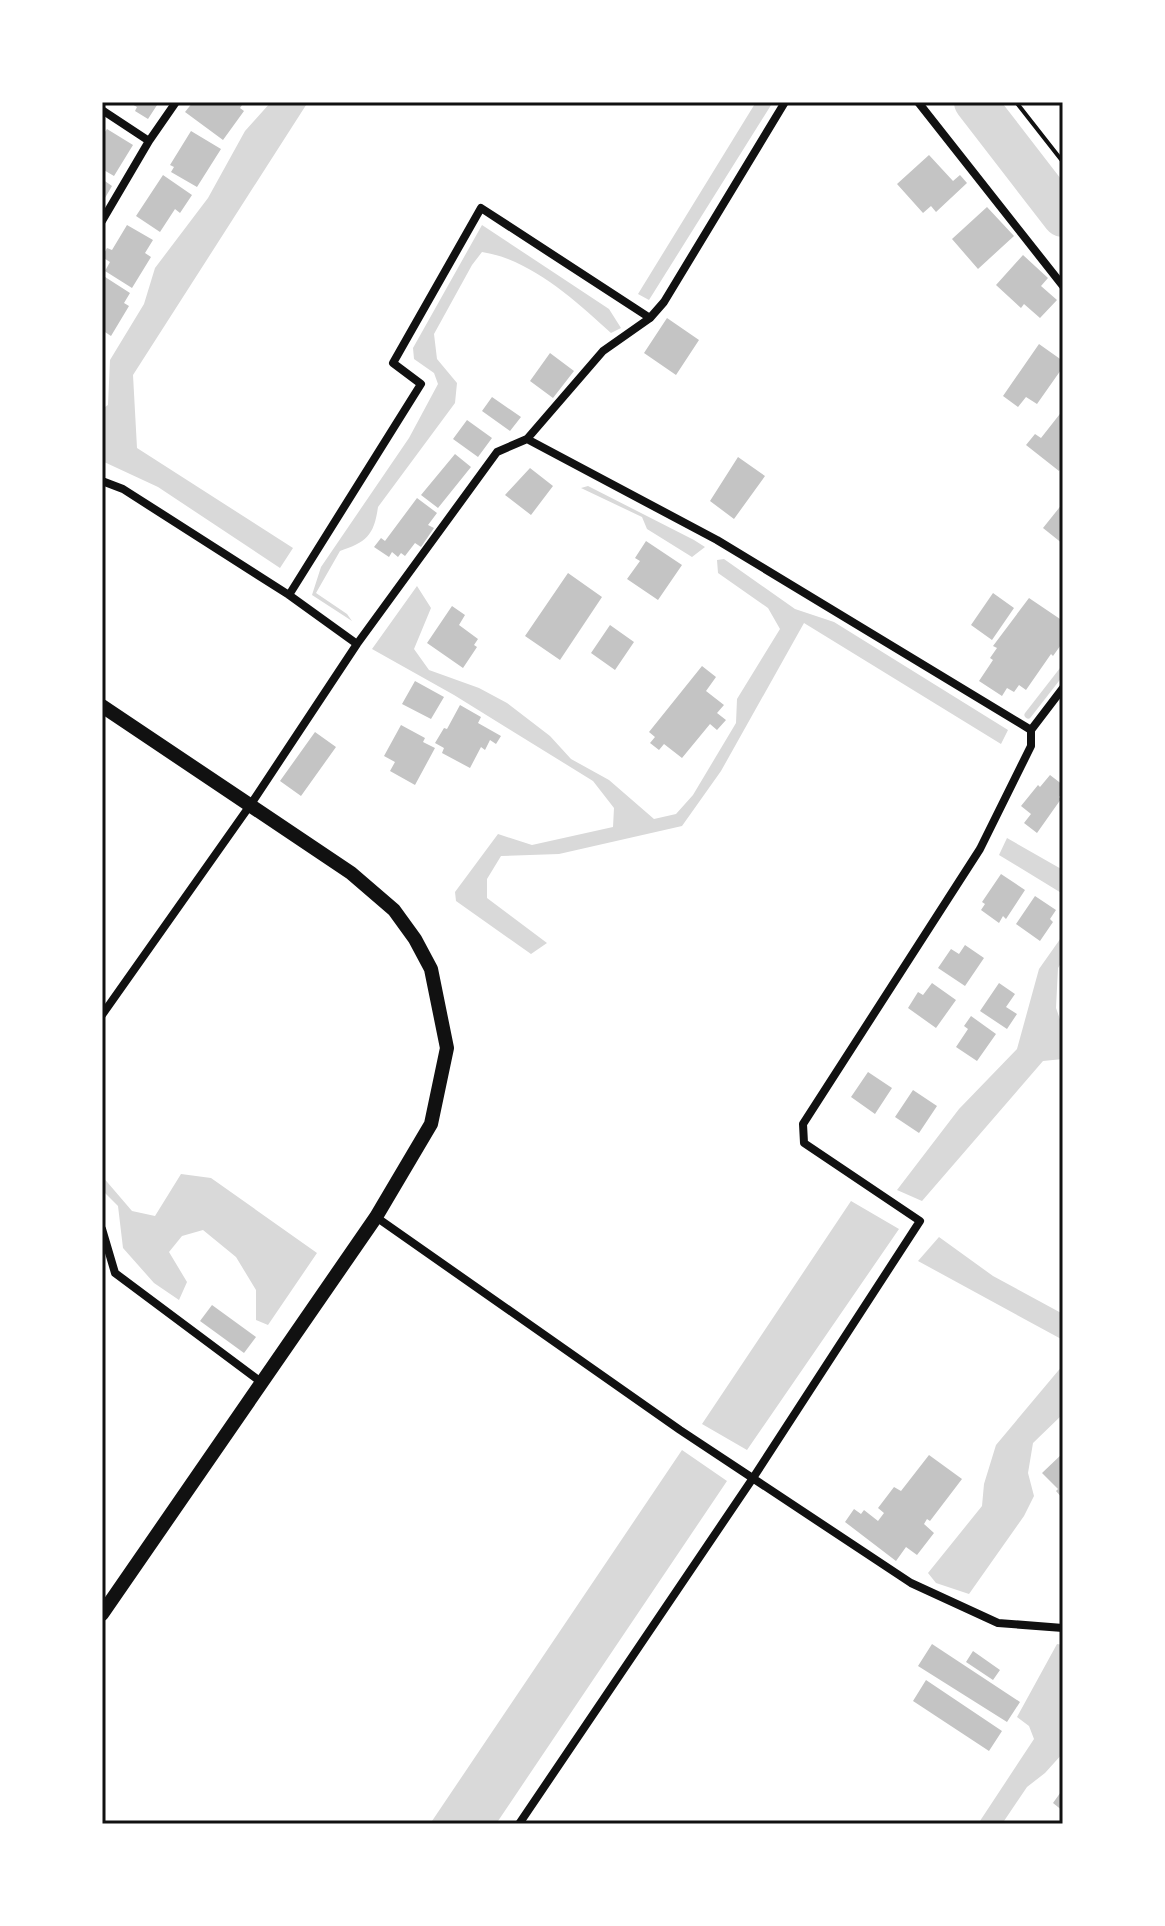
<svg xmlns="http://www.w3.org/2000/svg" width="1165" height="1926" viewBox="0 0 1165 1926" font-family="Quicksand,sans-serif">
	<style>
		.water { fill: #d9d9d9 }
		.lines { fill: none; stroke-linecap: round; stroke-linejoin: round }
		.stream { stroke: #d9d9d9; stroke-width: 7 }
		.river { stroke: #d9d9d9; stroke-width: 42 }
		.building { fill: #c4c4c4 }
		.path { stroke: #111; stroke-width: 4 }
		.minor { stroke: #111; stroke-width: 8 }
		.tertiary { stroke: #111; stroke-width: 14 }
		.neatline { fill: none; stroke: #111; stroke-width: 3 }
	</style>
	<rect width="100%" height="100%" fill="#fff"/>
	<path class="water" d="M271,102h37l-175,273 4,73 156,100 -13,20 -122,-81 -56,-26v-52l6,-4 2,-45 34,-56 11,-36 53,-70 37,-67z
		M756,102h17l-124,198 -11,-6z
		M482,225l127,84 12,19 -10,5c-35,-32 -81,-74 -129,-81l-10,13 -38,69 3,25 20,24 -2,20 -77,104c-4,29 -12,35 -38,44l-24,42 31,21 5,7 -40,-26 9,-28 88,-129 29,-54 -4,-11 -20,-14 -1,-11z
		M588,486l106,54 11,7 -13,10 -45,-28 -5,-12 -61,-29z
		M724,559l71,50 39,13 174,108 -7,14 -197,-121 -83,148 -39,55 -123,28 -58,2 -14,23v19l60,45 -16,11 -75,-53 -1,-9 43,-58 34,11 81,-18 1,-19 -21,-27 -139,-86 -82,-46 45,-63 14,22 -17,41 15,21 50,18 28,15 43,33 21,23 38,21 45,39 22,-5 17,-19 43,-72 1,-24 43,-70 -12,-21 -50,-35 -1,-13z
		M1007,838l56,32v24l-64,-39z
		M1063,935v25l-5,8 -2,40 7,20v31l-20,2 -121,140 -25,-11 62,-81 58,-60 22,-80z
		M181,1174l30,4 106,75 -49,72 -12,-5v-30l-20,-33 -33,-27 -21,6 -13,16 18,30 -8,18 -25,-17 -31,-35 -5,-42 -16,-16v-14l30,35 23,5z
		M851,1201l48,28 -152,221 -45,-26z
		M939,1237l54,39 70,38v26l-145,-79z
		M1063,1365v49l-30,29 -5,30 6,23 -10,20 -55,78 -33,-11 -8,-10 54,-67 2,-22 12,-39z
		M682,1450l45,31 -231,343h-66z
		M1057,1644l6,1v108l-18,20 -18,14 -25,37h-24l56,-85 -5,-13 -12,-9z"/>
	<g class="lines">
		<path class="stream" d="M1028,715l35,-45"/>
		<path class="river" d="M975,102l88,114"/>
	</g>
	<path class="building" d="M128,102h31l-11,17 -13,-8 2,-4z
		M193,102l16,2 1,-2h34l-4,6 4,3 -21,29 -38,-28z
		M107,129l26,16 -19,31 -12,-7v-33z
		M191,131l30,18 -24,38 -26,-15 3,-5 -4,-2z
		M929,155l24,26 7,-6 7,8 -31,29 -5,-6 -8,7 -26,-29z
		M163,175l29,20 -12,18 -5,-4 -15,23 -24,-16z
		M102,179l10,7 -10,17z
		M987,207l27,29 -36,33 -26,-30z
		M127,225l26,15 -8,13 6,4 -19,31 -27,-17 5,-9 -8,-5 5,-9 5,2z
		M1023,255l25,23 -7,8 16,14 -17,18 -16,-14 -3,4 -25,-23z
		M102,275l28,18 -6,10 5,3 -18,30 -9,-6z
		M667,318l32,22 -23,35 -32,-22z
		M1039,344l24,17v6l-26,37 -11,-7 -8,10 -15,-11z
		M550,353l24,18 -21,27 -23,-17z
		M492,397l29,20 -11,14 -28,-20z
		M1063,410v56l-4,5 -33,-26 9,-11 6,4z
		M467,420l25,18 -14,19 -25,-18z
		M455,454l16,13 -33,41 -17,-13z
		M738,457l27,19 -31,43 -24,-18z
		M530,468l23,18 -22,29 -26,-20z
		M417,498l20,15 -9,12 6,3 -13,19 -6,-4 -10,13 -4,-3 -3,4 -6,-5 -3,5 -15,-10 7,-9 4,3z
		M1063,503v41l-20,-16z
		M646,541l36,24 -24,35 -31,-21 13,-18 -5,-3z
		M568,573l34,24 -42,63 -35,-24z
		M993,593l21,15 -22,32 -21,-15z
		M1029,598l34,23v21l-10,14 -2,-2 -25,36 -7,-5 -5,7 -7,-4 -5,8 -23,-15 14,-21 -3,-2 7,-10 -4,-2z
		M452,606l13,9 -6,10 19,14 -4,6 3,2 -14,21 -36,-25z
		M610,625l24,17 -19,28 -24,-17z
		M702,666l14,11 -10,14 18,14 -7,8 9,7 -9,10 -7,-6 -28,34 -18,-14 -5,6 -9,-7 5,-6 -6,-5z
		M415,681l29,16 -13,22 -29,-15z
		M460,705l21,12 -3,6 23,13 -5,8 -6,-4 -5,10 -4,-3 -11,21 -28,-15 2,-5 -9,-5 9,-15 3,1z
		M401,725l24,13 -2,4 12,6 -20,37 -25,-14 5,-9 -11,-6z
		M315,732l21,15 -35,49 -21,-15z
		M1050,775l13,10v8l-4,4 2,2 -24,34 -13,-10 7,-9 -10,-8 17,-21 2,2z
		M1001,874l24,16 -19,29 -3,-3 -4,7 -18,-13 4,-6 -3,-2z
		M1035,896l21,14 -6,9 3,3 -13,19 -24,-17z
		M965,945l19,13 -19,28 -27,-18 13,-19 8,5z
		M932,983l24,17 -20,28 -28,-20 10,-16 5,3z
		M999,983l16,11 -9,13 11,7 -10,15 -27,-18z
		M971,1016l25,18 -19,27 -21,-14 12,-18 -4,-3z
		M868,1072l24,16 -17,26 -24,-17z
		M913,1090l24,16 -18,27 -24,-16z
		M212,1305l44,32 -12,16 -44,-32z
		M1063,1453v46l-7,-8 2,-2 -16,-16z
		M929,1455l33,24 -32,42 -3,-2 -3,5 10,9 -17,22 -11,-8 -10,14 -51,-39 9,-13 7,5 3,-4 14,11 6,-8 -6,-5 16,-21 7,4z
		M932,1644l88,58 -13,20 -89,-56z
		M973,1651l27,19 -7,10 -27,-18z
		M926,1680l76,51 -13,20 -76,-50z
		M1063,1789v22l-10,-8z"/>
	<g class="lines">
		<path class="path" d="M1016,102l47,60"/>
		<path class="minor" d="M918,102l145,184
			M102,110l47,31
			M102,221l47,-80 27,-39
			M527,439l76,-88 47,-33 14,-16 121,-200
			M102,481l21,8 166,106 68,49
			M289,595l132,-211 -28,-21 88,-155 169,110
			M102,1015l149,-211 106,-160 140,-192 30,-13 190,101 314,190
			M376,1217l304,213 231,153 87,40 65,5
			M102,1229l13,44 146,109
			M519,1824l234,-346 167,-257 -116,-78 -1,-19 177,-275 51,-103v-16l32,-42"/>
		<path class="tertiary" d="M102,706l249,167 43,37 21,29 16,30 16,79 -16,76 -55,93 -274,397"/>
	</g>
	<rect width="1165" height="1926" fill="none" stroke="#ffffff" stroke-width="208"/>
	<rect x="104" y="104" width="957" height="1718" class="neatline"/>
</svg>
